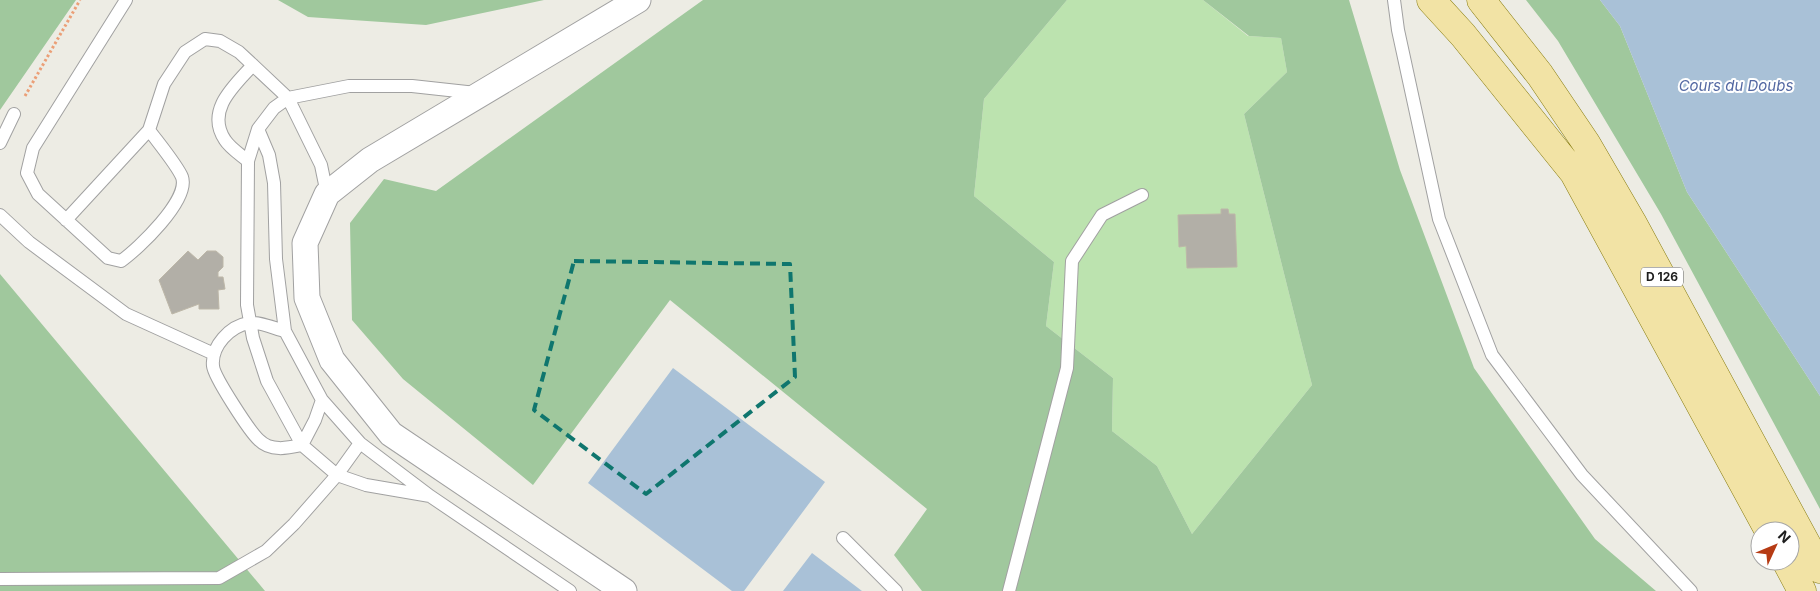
<svg xmlns="http://www.w3.org/2000/svg" width="1820" height="591" viewBox="0 0 1820 591" font-family="Inter,sans-serif">
	<style>
		.grass { fill: #bce3af }
		.forest { fill: #a0c89d }
		.water { fill: #a9c1d7 }
		.building { fill: #b2afa7; stroke: #bdb7a8 }
		.lines { fill: none; stroke-linecap: round; stroke-linejoin: round }
		.lane-casing { stroke: #a1a1a1; stroke-width: 14 }
		.street-casing { stroke: #a1a1a1; stroke-width: 27 }
		.primary-casing { stroke: #877c0f; stroke-width: 29 }
		.path { stroke: #eb9f77; stroke-width: 3; stroke-dasharray: 2.5 2.5; stroke-linecap: butt }
		.lane { stroke: #fff; stroke-width: 12 }
		.street { stroke: #fff; stroke-width: 25 }
		.primary { stroke: #f2e3a5; stroke-width: 28 }
		.marked { fill: none; stroke: #0f766e; stroke-width: 4; stroke-dasharray: 10 6; stroke-linejoin: round }
		.labels { text-anchor: middle; stroke-width: 4; stroke-linejoin: round; paint-order: stroke }
		.shield { fill: #fff; stroke: #616161; stroke-width: 1 }
		.shield-label { font-size: 12px; font-weight: bold; fill: #1d1d1d }
		.water-label { font-size: 15px; font-style: italic; fill: #5469a3; stroke: #fff }
	</style>
	<rect width="100%" height="100%" fill="#edece4"/>
	<path class="grass" d="M1067,0h136l45,36 33,2 6,34 -43,42 68,271 -120,149 -35,-68 -45,-35 1,-53 -67,-52 8,-64 -80,-66 10,-97z"/>
	<path class="forest" d="M0,0h76l-76,110z
		M278,0h266l-118,25 -118,-8z
		M703,0h364l-83,99 -10,97 80,66 -8,64 67,52 -1,53 45,35 35,68 120,-149 -68,-271 43,-42 -6,-34 -32,-2 -46,-36h146l51,170 74,198 121,171 61,52h-734l-28,-36 33,-46 -257,-209 -137,185 -130,-106 -51,-59 -2,-97 34,-44 52,12z
		M1526,0h74l20,26 67,166 133,204v113l-159,-295 -103,-173z
		M0,274l265,317h-265z"/>
	<path class="water" d="M1600,0h220v396l-133,-204 -67,-166z
		M673,368l152,114 -81,109h-12l-144,-108z
		M812,553l50,38h-79z"/>
	<path class="building" d="M1221,209h7l1,5h6l2,53 -50,1 -1,-22 -7,1 -1,-32 43,-1z
		M188,251l10,9 9,-9h9l7,6v10l-5,5v5h5l2,12 -7,1 1,19h-20v-5l-27,10 -13,-34z"/>
	<g class="lines">
		<defs>
			<path id="lane" d="M126,0l-93,148 -6,25 11,21 70,64 13,3c17,-12 69,-61 61,-84 -5,-12 -25,-36 -33,-47
				M1394,0l4,30 41,189 53,136 90,120 109,116
				M258,129l11,26 5,28 2,76 9,72 37,69 38,43 70,53 140,95
				M0,143l14,-29
				M248,161c-7,-6 -18,-13 -23,-21 -20,-30 10,-55 28,-75
				M0,215l29,27 97,72 88,40
				M66,220l83,-90 15,-46 21,-32 20,-13 15,2 19,11 49,46 33,67 6,29
				M285,331c-9,-2 -27,-10 -36,-8 -19,3 -38,23 -36,43 1,11 37,66 46,74 12,12 29,8 43,5l13,-25 7,-20
				M430,496l-64,-11 -29,-10 -35,-30 -35,-64 -14,-43 -6,-33 1,-144 10,-32 16,-21 14,-10 61,-12h63l64,7
				M843,538l53,53
				M0,579l219,-1 47,-27 28,-27 43,-49 23,-32
				M1009,591l58,-223 5,-107 30,-46 40,-20"/>
			<path id="street" d="M624,591l-233,-157 -59,-74 -25,-62 -2,-55 22,-49 43,-34 268,-160"/>
			<path id="primary" d="M1431,0l32,35 111,138 195,358
				M1481,0l59,75 46,68 46,79 188,347
				M1786,561l16,30"/>
		</defs>
		<use href="#lane" class="lane-casing"/>
		<use href="#street" class="street-casing"/>
		<use href="#primary" class="primary-casing"/>
		<path class="path" d="M25,96l55,-96"/>
		<use href="#lane" class="lane"/>
		<use href="#street" class="street"/>
		<use href="#primary" class="primary"/>
	</g>
	<path class="marked" d="M574,261l216,3 5,113 -149,117 -112,-84z"/>
	<g class="labels">
		<rect class="shield" x="1641" y="267.5" width="42" height="19" rx="4"/>
		<g class="shield-label">
			<text x="1662" y="281">D 126</text>
		</g>
		<g class="water-label">
			<text x="1736" y="91">Cours du Doubs</text>
		</g>
	</g>
	<g transform="translate(1775 546) rotate(46)"><circle r="24" fill="#ffffff" stroke="#a5a5a5"/>
	<path d="M0-4L9 19L0 12L-9 19Z" fill="#b63b14"/>
	<text y="-8" font-size="14" font-weight="bold" text-anchor="middle" fill="#1d1d1d">N</text>
	</g>
</svg>
